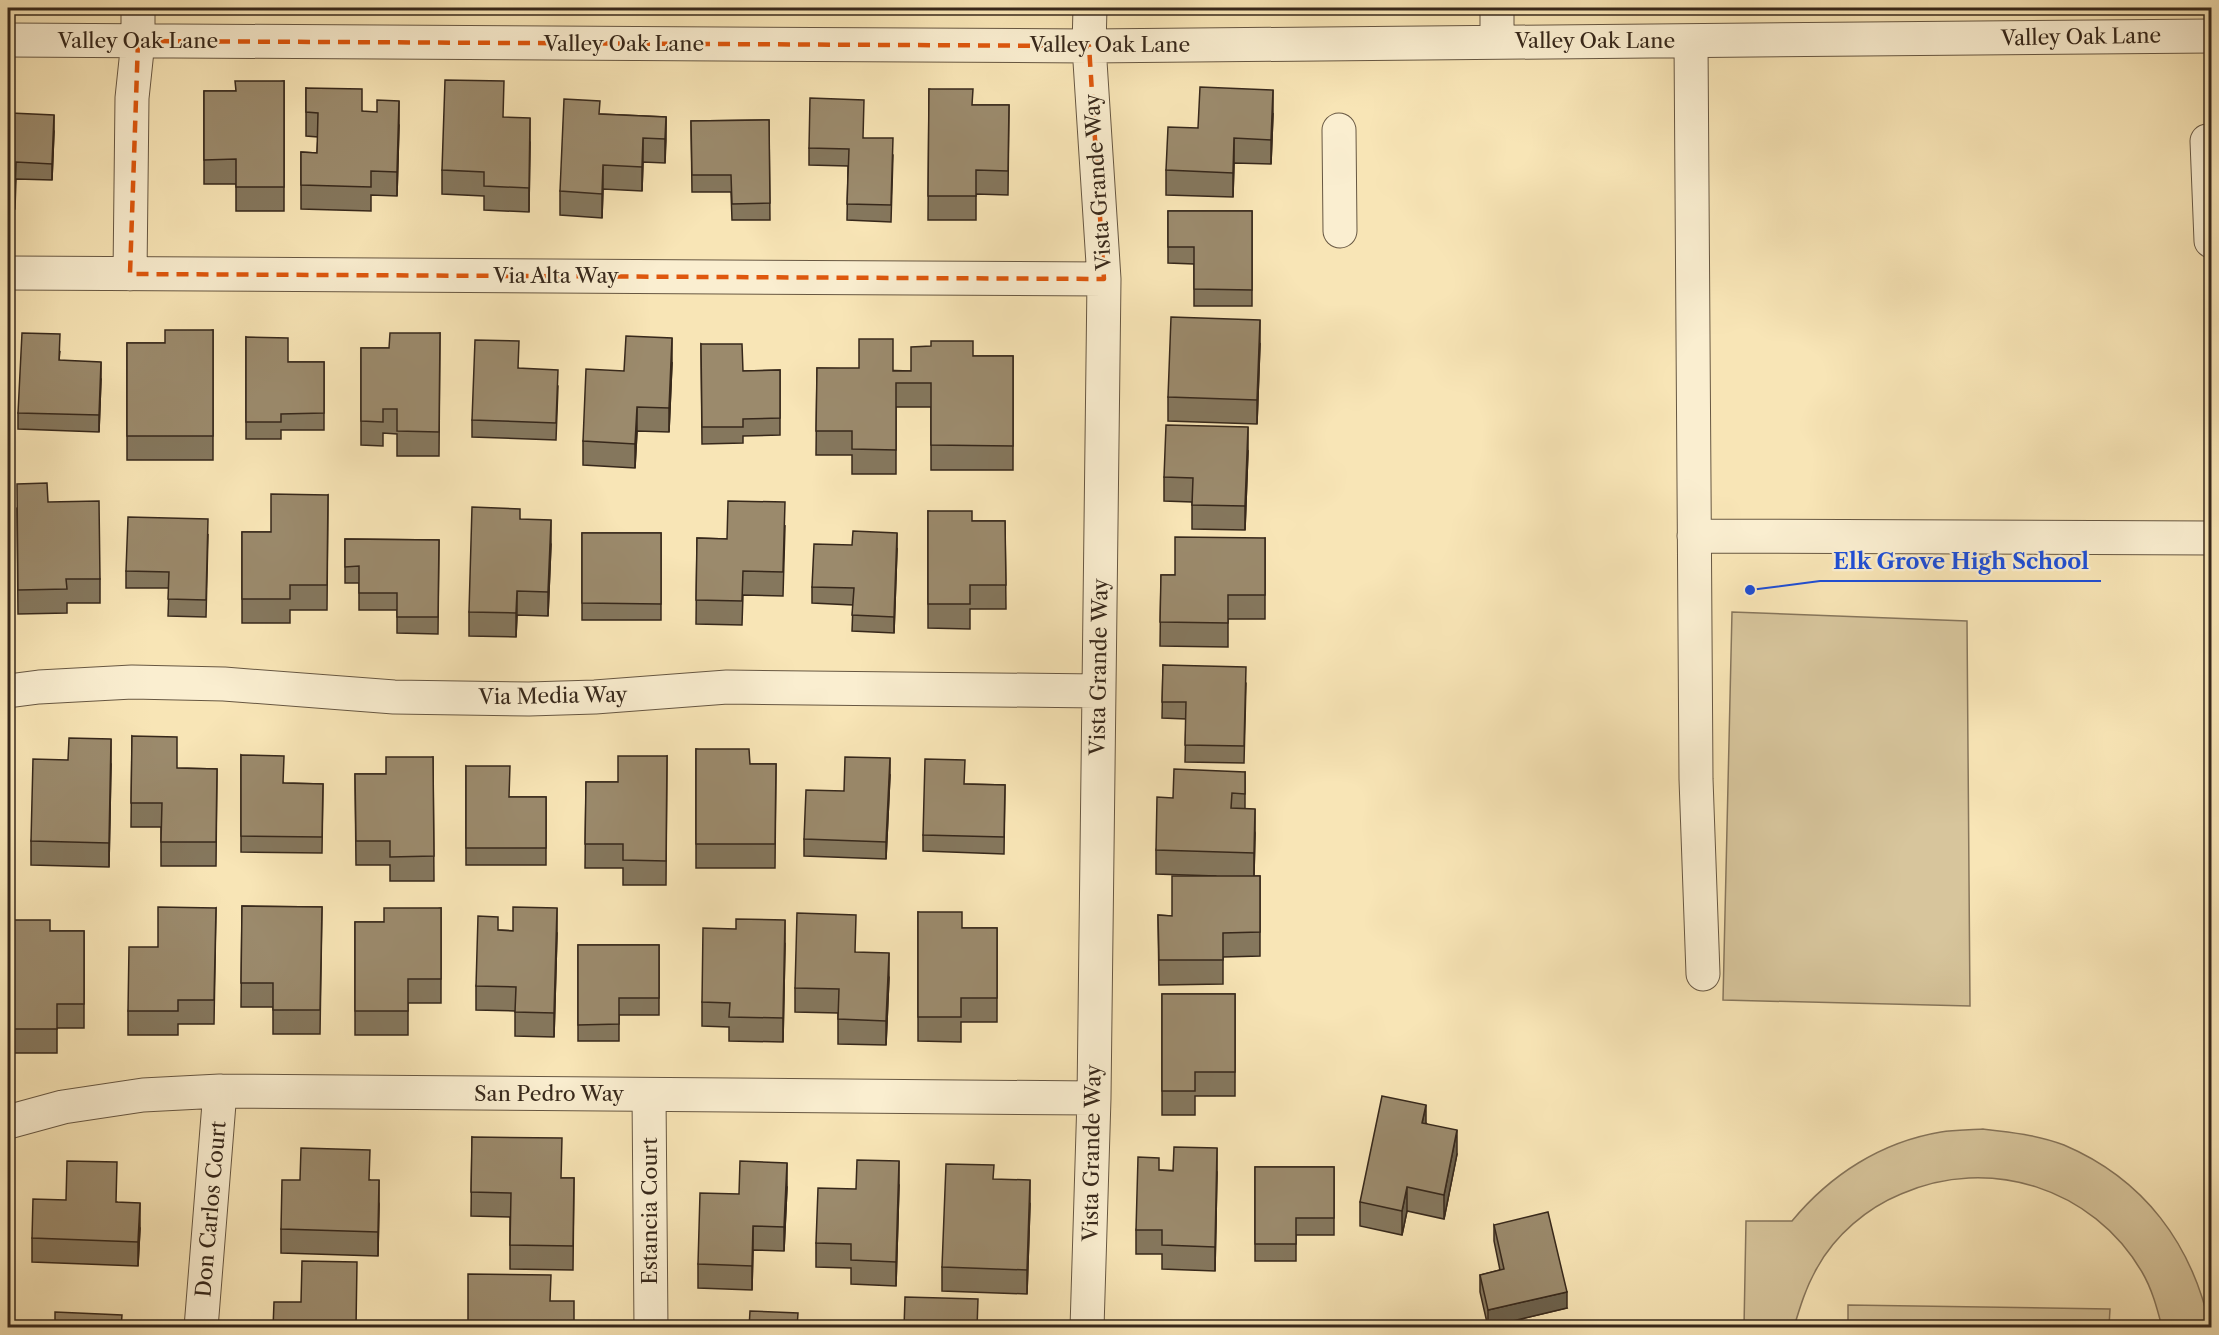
<svg xmlns="http://www.w3.org/2000/svg" width="2219" height="1335" viewBox="0 0 2219 1335" font-family="'Libre Caslon Text',serif">
	<style>
		.green { fill: #d7c59c; stroke: #87765c; stroke-width: 1.5 }
		.lines { fill: none; stroke-linecap: round; stroke-linejoin: round }
		.minor-casing { stroke: #675742; stroke-width: 35 }
		.minor { stroke: #faeed0; stroke-width: 33 }
		.wall { fill: #85775d; stroke: #37281b; stroke-width: 1.5 }
		.shaded-wall { fill: #6c614c; stroke: #37281b; stroke-width: 1.5 }
		.building { fill: #9b8a6c; stroke: #37281b; stroke-width: 1.5 }
		.marked { fill: none; stroke: #df570d; stroke-width: 4.5; stroke-dasharray: 12 8; stroke-linejoin: round }
		.labels { text-anchor: middle; stroke-width: 4.5; stroke-linejoin: round; paint-order: stroke }
		.street-label { font-size: 21px; fill: #37281b; stroke: #faeed0 }
		.leader { fill: none; stroke: #1d4ed8; stroke-width: 2 }
		.callout-dot { fill: #1d4ed8; stroke: #faeed0; stroke-width: 2 }
		.callout-label { font-size: 22px; text-anchor: middle; font-weight: bold; fill: #1d4ed8; stroke: #faeed0; stroke-width: 4.5; stroke-linejoin: round; paint-order: stroke }
	</style>
	<rect width="100%" height="100%" fill="#f8e5b6"/>
	<filter id="stains"><feTurbulence type="fractalNoise" baseFrequency=".00333" numOctaves="4"/><feColorMatrix values="0 0 0 0 .2 0 0 0 0 .09 0 0 0 0 .02 0 0 0 .5 -.17"/></filter>
	<radialGradient id="worn" r=".72"><stop offset=".6" stop-color="#630" stop-opacity="0"/><stop offset="1" stop-color="#630" stop-opacity=".3"/></radialGradient>
	<path class="green" d="M1732,612l235,9 3,385 -247,-6z
		M1983,1129c27,3 55,6 81,16 80,34 128,99 146,182h-48c-5,-19 -10,-38 -20,-55 -49,-84 -153,-117 -241,-78 -34,14 -66,41 -84,74 -11,19 -17,39 -23,59h-50l2,-106h46c38,-46 89,-79 149,-89 13,-2 28,-2 42,-3z
		M1848,1305l262,4 -1,18h-261z"/>
	<g class="lines">
		<defs>
			<path id="minor" d="M8,40l1081,6 1123,-10
				M1497,41v-33
				M1691,41l5,738 7,195
				M1339,130l1,101
				M2207,141l4,100
				M8,273l1096,6
				M130,274l2,-176 6,-57v-33
				M1694,536l518,2
				M8,691l31,-4 93,-5 92,2 170,13 135,2 66,-2 132,-10 371,4
				M649,1095l2,233
				M8,1122l55,-15 80,-12 77,-4 874,7
				M201,1328l19,-237
				M1087,1328l7,-230 10,-819 -15,-233 1,-38"/>
		</defs>
		<use href="#minor" class="minor-casing"/>
		<use href="#minor" class="minor"/>
	</g>
	<path class="wall" d="M284,81v130h-48v-27h-32v-93h31z
		M306,88l56,23 37,14 -2,71 -26,-1v16l-70,-2v-57l16,1 1,-16 -12,-1z
		M929,89l44,16h36l-1,90 -32,-1v26h-48z
		M8,101l4,12 42,18 -2,49 -36,-1 -1,30h-7z
		M600,114l66,3 -1,46 -22,-1 -1,29 -39,-2 -1,29 -42,-3v-24z
		M1273,114l-2,50 -37,-1 -1,34 -67,-2v-25l32,-42z
		M503,117l27,25 -1,70 -45,-2v-14l-42,-2v-24z
		M769,120l1,100h-38l-1,-28h-39l-1,-71z
		M863,138l30,17 -2,67 -44,-2 1,-54 -39,-1v-17z
		M1168,211h84v95h-58v-42l-26,-1z
		M213,330v130h-86v-117h38z
		M440,333l-1,123h-42v-22l-14,-1v13l-22,-1v-97h28z
		M246,337l42,25h36v68h-43v9h-35z
		M701,344l42,27 37,-1v65l-37,1v7l-41,1z
		M1260,344l-3,80 -89,-3v-24z
		M60,351l-1,9 42,19 -2,53 -81,-3v-16z
		M973,356h40v114h-82v-63h-35v67h-44v-19h-36l1,-87 94,3z
		M672,363l-3,69 -32,-1 -2,37 -52,-3v-24l41,-70z
		M518,368l40,18 -2,54 -84,-3v-17z
		M1248,451l-3,79 -53,-1v-27l-28,-1v-24z
		M328,495l-1,115h-37v13h-48v-91h29z
		M48,502l52,77v24h-33v10l-49,1 -1,-106z
		M928,511l44,10h33l1,88h-36v20l-42,-1z
		M520,519l31,25 -3,72 -31,-1 -1,22 -47,-1v-24z
		M785,526l-2,70 -40,-1 -1,30 -46,-1 1,-86 30,1z
		M582,533h79v87h-79z
		M208,535l-2,82 -38,-1 1,-28h-43v-17z
		M1265,538v81h-37v28l-68,-1 1,-71h14z
		M345,539l94,1 -1,94 -41,-1v-23h-38v-27h-14z
		M897,549l-3,84 -42,-2 1,-26 -41,-2v-16z
		M1163,665l83,18 -2,80 -59,-1 1,-43 -24,-1z
		M132,736l45,32 40,1 -1,97h-55v-39h-30z
		M696,749l54,15h26l-1,104h-79z
		M241,755l43,28 39,1 -1,69 -81,-1z
		M667,756l-1,129h-43v-17h-38l1,-86h32z
		M433,757l1,124h-44v-16h-34l-1,-91h31z
		M68,760l43,4 -2,103 -78,-2v-24z
		M466,766l43,31h37v68h-80z
		M1245,772v36l10,25 -1,43h6v80l-37,1v27l-64,1 -1,-70 14,1 43,-40 -59,-2v-24l17,-52z
		M890,775l-4,84 -82,-3v-17l40,-48z
		M965,784l40,1 -1,69 -81,-3v-16z
		M242,906l80,1 -2,127h-47v-27h-32z
		M216,908l-2,116h-36v11h-50v-24l30,-64z
		M441,908v95h-33v32h-53v-113h29z
		M918,912l44,16h35v94h-36v20l-43,-1z
		M8,920l42,11h34v97h-27v25h-49z
		M498,930l59,3 -3,104 -39,-1v-25l-39,-1v-24z
		M785,944l-2,98 -54,-1v-14l-27,-1v-24z
		M578,945h81v70h-40v26h-41z
		M855,952l34,25 -3,68 -48,-1v-31l-43,-1v-24z
		M1162,994h73v102h-40v19h-33z
		M1426,1123l31,31 -13,65 -37,-8 -5,24 -42,-9v-24z
		M472,1137l89,41h13l-1,92 -63,-1v-52l-39,-1z
		M1255,1167h79v68h-38v26h-41z
		M1159,1170l58,2 -2,99 -53,-2v-15h-26v-24z
		M370,1180l9,24 -1,52 -97,-3v-24z
		M899,1185l-3,101 -45,-2v-16l-35,-1v-24l40,-54z
		M787,1187l-3,64 -31,-1 -1,40 -54,-2v-24l41,-70z
		M117,1202l23,26 -2,38 -106,-4v-24z
		M1030,1204l-3,90 -85,-3v-24z
		M1494,1225l73,83 -79,19 -8,-35v-17l20,-5 -6,-29z"/>
	<path class="shaded-wall" d="M1273,90v24l-2,50v-24z
		M399,101v24l-2,71v-24z
		M54,115v16l-2,49v-16z
		M666,117v24l-1,22v-24z
		M530,118v24l-1,70v-24z
		M643,138v24l-1,29v-24z
		M1234,138v25l-1,34v-24z
		M603,165v24l-1,29v-24z
		M1260,320v24l-3,80v-24z
		M672,338v25l-3,69v-24z
		M101,362v17l-2,53v-17z
		M637,407v24l-2,37v-24z
		M1248,427v24l-3,79v-24z
		M551,520v24l-3,72v-24z
		M897,533v16l-3,84v-16z
		M517,591v24l-1,22v-24z
		M111,739v25l-2,103v-24z
		M890,758v17l-4,84v-17z
		M1255,809v24l-1,44v-24z
		M557,908v25l-3,104v-24z
		M785,920v24l-2,98v-24z
		M889,953v24l-3,68v-24z
		M1426,1105v24l-4,-6z
		M1457,1130v24l-13,65v-24z
		M1217,1148v24l-2,99v-24z
		M899,1161v24l-3,101v-24z
		M787,1163v24l-3,64v-24z
		M379,1180v24l-1,52v-24z
		M1030,1180v24l-3,90v-24z
		M1407,1187v24l-5,24v-24z
		M140,1203v25l-2,38v-24z
		M753,1226v24l-1,40v-24z
		M1567,1292v16l-79,19v-17z"/>
	<path class="building" d="M445,80l59,1 -1,36 27,1 -1,70 -45,-2v-14l-42,-2z
		M235,81h49v106h-48v-28l-32,1v-69h32z
		M1200,87l73,3 -2,50 -37,-2 -1,35 -67,-3 2,-43 30,1z
		M306,88l56,1v22l15,1v-12l22,1 -2,71 -26,-1v16l-70,-2v-33l16,1 1,-40 -12,-1z
		M929,89h44l-1,16h37l-1,66 -32,-1v26h-48z
		M810,98l54,2 -1,38h30l-2,67 -44,-1 2,-55 -40,-1z
		M564,99l36,2 -1,13 67,3 -1,22 -22,-1 -1,29 -39,-2 -1,29 -42,-3z
		M8,101h4l-1,12 43,2 -2,49 -36,-2 -1,31h-7z
		M769,120l1,83 -38,1 -1,-29h-39l-1,-54z
		M1168,211h84v79l-58,-1v-42h-26z
		M1171,317l89,3 -3,80 -89,-3z
		M165,330h48v106h-86v-93h38z
		M22,333l38,1 -1,26 42,2 -2,53 -81,-2z
		M390,333h50l-1,99 -42,-1v-22h-14v13l-22,-1v-73h28z
		M626,336l46,2 -3,70 -32,-1 -2,37 -52,-3 3,-72 38,2z
		M246,337l42,1v24h36v51l-43,1v8h-35z
		M859,339h34v32h18v-24l20,-1v-5h42v15h40v90l-82,-1v-62h-35v67l-44,-1v-18h-36l1,-63h42z
		M475,340l44,1 -1,27 40,2 -2,53 -84,-3z
		M701,344h41l1,27 37,-1v48l-37,1v8h-41z
		M1166,425l82,2 -3,79 -53,-1 1,-27 -29,-1z
		M47,483l1,19 51,-1 1,78h-34l1,10 -49,1 -1,-106z
		M271,494l57,1 -1,90h-37v14h-48v-67h29z
		M728,501l57,1 -2,70 -40,-1 -1,30 -46,-1 1,-62 30,1z
		M472,507l48,2v10l31,1 -3,72 -31,-1 -1,22 -47,-1z
		M928,511h44v10h33l1,64h-36v19h-42z
		M128,517l80,2 -2,81 -38,-1 1,-27 -43,-1z
		M853,531l44,2 -3,84 -42,-2 2,-27 -42,-1 2,-43 38,1z
		M582,533h79v71l-79,-1z
		M1175,537l90,1v57h-37v28l-68,-1 1,-47h14z
		M345,539l94,1 -1,77h-41v-24h-38v-27l-14,1z
		M1163,665l83,2 -2,79 -59,-1 1,-43h-24z
		M132,736l45,1v31l40,1 -1,73h-55l1,-39h-31z
		M69,738l42,1 -2,104 -78,-2 2,-82 35,1z
		M696,749h53l1,15h26l-1,80h-79z
		M241,755l43,1 -1,27 40,1 -1,53 -81,-1z
		M618,756h49l-1,105 -43,-1v-16h-38l1,-62h32z
		M386,757h47l1,99 -44,1v-16h-34l-1,-67h31z
		M845,757l45,1 -4,84 -82,-3 2,-49 38,1z
		M925,759l40,1 -1,24 41,1 -1,52 -81,-2z
		M466,766h44l-1,31h37v51h-80z
		M1174,769l71,3v22l-13,-1 -1,15 24,1 -1,44 -98,-3 1,-53 16,1z
		M1172,876h88v56l-37,1v27h-64l-1,-45 14,1z
		M242,906l80,1 -2,103h-47v-27h-32z
		M158,907l58,1 -2,92h-36v11h-50l1,-64h29z
		M513,907l44,1 -3,105 -39,-1 1,-25 -40,-1 2,-70 20,1v13l15,1z
		M384,908h57v71h-33v32h-53v-89h29z
		M918,912h44v16h35v70h-36v19h-43z
		M797,913l59,2 -1,37 34,1 -3,68 -48,-2 1,-30 -44,-1z
		M736,919l49,1 -2,98 -54,-1 1,-14 -28,-1 1,-74 33,1z
		M8,920h42v11h34v73h-27v25h-49z
		M578,945h81v53h-40v26l-41,1z
		M1162,994h73v78h-40v19h-33z
		M1382,1096l44,9 -4,18 35,7 -13,65 -37,-8 -5,24 -42,-9z
		M472,1137l90,1 -1,40h13l-1,68 -63,-1 1,-52 -40,-1z
		M1174,1147l43,1 -2,99 -53,-2v-15h-26l2,-73 21,1v12l14,1z
		M301,1148l69,2 -1,30h10l-1,52 -97,-3 1,-49h18z
		M857,1160l42,1 -3,101 -45,-2v-16l-35,-1 2,-55 38,1z
		M67,1161l50,1 -1,40 24,1 -2,39 -106,-4 1,-39 33,1z
		M740,1161l47,2 -3,64 -31,-1 -1,40 -54,-2 2,-71 39,1z
		M946,1164l48,1 -1,14 37,1 -3,90 -85,-3z
		M1255,1167h79v51h-38v26h-41z
		M1548,1212l19,80 -79,18 -8,-35 24,-6 -10,-44z
		M302,1261l55,1 -1,66h-83l1,-26h27z
		M468,1274l83,1 -1,26h24v27h-106z
		M905,1297l73,2 -1,29h-73z
		M750,1311l48,2 -1,15h-48z
		M55,1312l67,3 -1,13h-66z"/>
	<path class="marked" d="M138,41l951,5 15,233 -974,-5z"/>
	<g class="labels">
		<g class="street-label">
			<text transform="translate(2081 37) rotate(-1)" y="7">Valley Oak Lane</text>
			<text x="138" y="48">Valley Oak Lane</text>
			<text x="1595" y="48">Valley Oak Lane</text>
			<text x="624" y="51">Valley Oak Lane</text>
			<text x="1110" y="52">Valley Oak Lane</text>
			<text transform="translate(1098 182) rotate(-94)" y="7">Vista Grande Way</text>
			<text x="556" y="283">Via Alta Way</text>
			<text transform="translate(1099 667) rotate(-89)" y="7">Vista Grande Way</text>
			<text transform="translate(553 696) rotate(-1)" y="7">Via Media Way</text>
			<text x="549" y="1101">San Pedro Way</text>
			<text transform="translate(1092 1153) rotate(-89)" y="7">Vista Grande Way</text>
			<text transform="translate(211 1209) rotate(-85)" y="7">Don Carlos Court</text>
			<text transform="translate(650 1211) rotate(-90)" y="7">Estancia Court</text>
		</g>
	</g>
	<path class="leader" d="M1750 590L1820 581H2101"/>
	<circle class="callout-dot" cx="1750" cy="590" r="6"/>
	<g class="callout-label">
		<text x="1961" y="569">Elk Grove High School</text>
	</g>
	<rect width="2219" height="1335" fill="none" stroke="#f8e5b6" stroke-width="30"/>
	<rect x="9" y="9" width="2201" height="1317" fill="none" stroke="#37281b" stroke-width="3"/>
	<rect x="15" y="15" width="2189" height="1305" fill="none" stroke="#37281b" stroke-width="1.5"/>
	<rect width="100%" height="100%" filter="url(#stains)"/>
	<rect width="100%" height="100%" fill="url(#worn)"/>
</svg>
